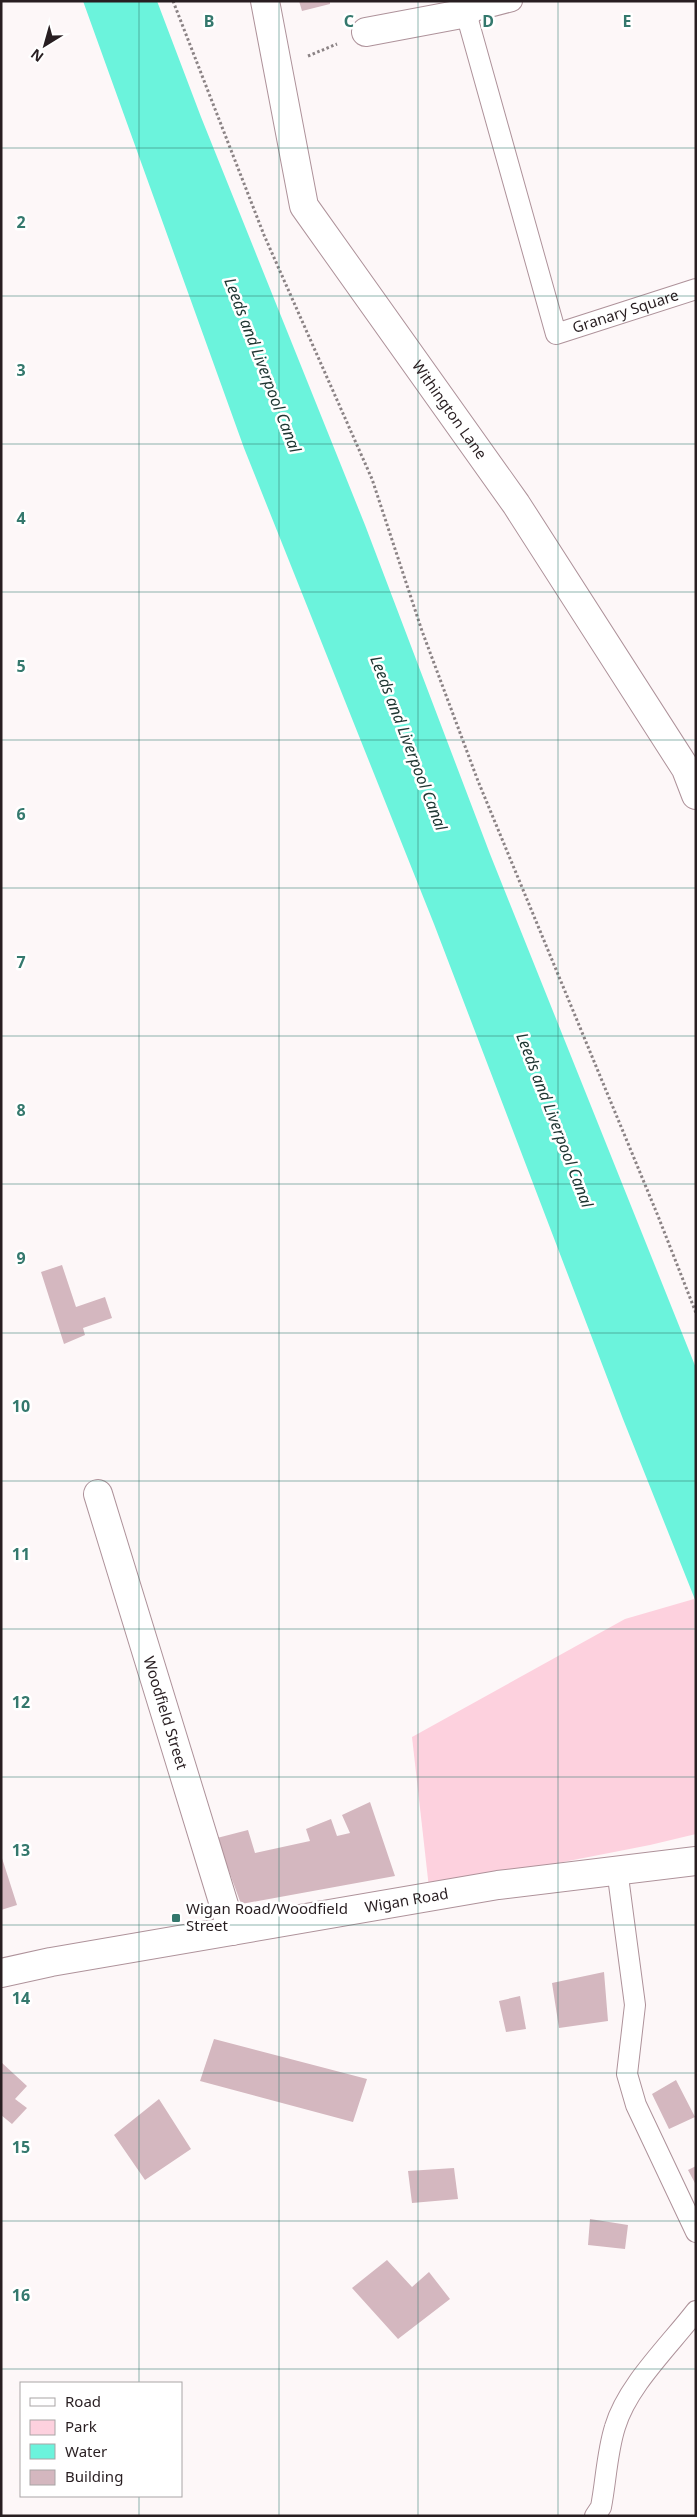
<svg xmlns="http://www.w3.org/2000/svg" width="697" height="2517" viewBox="0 0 697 2517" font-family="'Noto Sans',sans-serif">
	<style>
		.green { fill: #fdd1de }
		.water { fill: #6bf3dc }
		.building { fill: #d4b7bf }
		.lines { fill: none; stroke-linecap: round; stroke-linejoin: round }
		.service-casing { stroke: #ae929a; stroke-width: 22 }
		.minor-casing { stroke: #ae929a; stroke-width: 30 }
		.secondary-casing { stroke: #ae929a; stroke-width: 30 }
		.path { stroke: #8b8385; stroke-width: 3; stroke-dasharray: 2.5 2.5; stroke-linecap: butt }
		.service { stroke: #fff; stroke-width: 20 }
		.minor { stroke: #fff; stroke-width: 28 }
		.secondary { stroke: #fff; stroke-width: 28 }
		.grid { fill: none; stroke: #34786d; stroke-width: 1; stroke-opacity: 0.55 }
		.poi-dot { fill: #34786d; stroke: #fff; stroke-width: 2 }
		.labels { text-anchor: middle; stroke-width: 5; stroke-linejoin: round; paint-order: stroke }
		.street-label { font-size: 15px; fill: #281e21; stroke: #fff }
		.poi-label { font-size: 15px; fill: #281e21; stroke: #fff; text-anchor: start }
		.water-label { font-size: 16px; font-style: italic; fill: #203733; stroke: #fff }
		.grid-label { font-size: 16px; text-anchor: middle; font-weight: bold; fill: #34786d; stroke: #fff; stroke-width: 5; stroke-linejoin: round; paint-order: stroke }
	</style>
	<rect width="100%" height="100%" fill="#fdf7f8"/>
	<path class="green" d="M694,1599l2,235 -46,11 -221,43 -17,-151 213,-118z"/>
	<path class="water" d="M83,1h74l44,116 164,408 125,329 206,514v234l-73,-183 -189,-495 -190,-476z"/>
	<path class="building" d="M299,1h31v3l-28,7z
		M62,1265l14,42 29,-10 7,21 -29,10 2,7 -21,9 -23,-72z
		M370,1802l25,74 -154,28 -24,-66 31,-8 7,23 55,-12 -4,-12 25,-10 6,17 13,-3 -8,-18z
		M1,1855l16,50 -16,5z
		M604,1972l4,49 -49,7 -7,-45z
		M520,1996l6,33 -20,3 -7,-31z
		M214,2039l153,40 -14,43 -153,-41z
		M1,2062l26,24 -12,13 12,9 -15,16 -11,-9z
		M676,2080l19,37 -26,12 -17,-35z
		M159,2099l32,50 -46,31 -31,-45z
		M696,2166v19l-8,-15z
		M454,2168l4,31 -46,4 -4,-32z
		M590,2219l38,6 -3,24 -37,-4z
		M387,2260l25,27 17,-15 21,27 -52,40 -46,-51z"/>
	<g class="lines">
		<defs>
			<g id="service">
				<path id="s1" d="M512,1l-46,12 90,321 140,-45"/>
				<path d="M617,1869l18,136 -8,69 9,31 60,127"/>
				<path d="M595,2516l6,-9c5,-26 6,-55 14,-80 12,-41 54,-81 81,-116"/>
			</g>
			<g id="minor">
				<path id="s2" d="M265,1l39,205 212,298 170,265 10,26"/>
				<path d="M366,32l101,-19"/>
				<path id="s3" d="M98,1494l134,437"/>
			</g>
			<g id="secondary">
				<path id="s4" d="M1,1973l50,-11 447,-77 198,-24"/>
			</g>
		</defs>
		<use href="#service" class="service-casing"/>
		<use href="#minor" class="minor-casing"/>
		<use href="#secondary" class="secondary-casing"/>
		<path class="path" d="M173,1l91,234 108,244 50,152 56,150 180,435 38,97
			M308,56l29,-12"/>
		<use href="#service" class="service"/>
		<use href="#minor" class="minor"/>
		<use href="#secondary" class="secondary"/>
	</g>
	<path class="grid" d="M139,1v2382M279,1v2515M418,1v2515M558,1v2515M1,148h695M1,296h695M1,444h695M1,592h695M1,740h695M1,888h695M1,1036h695M1,1184h695M1,1333h695M1,1481h695M1,1629h695M1,1777h695M1,1925h695M1,2073h695M1,2221h695M1,2369h695M139,2496v20"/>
	<rect class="poi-dot" x="171" y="1913" width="10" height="10" rx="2.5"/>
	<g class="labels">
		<g class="street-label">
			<text dy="5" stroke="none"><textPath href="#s1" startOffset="454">Granary Square</textPath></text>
			<text dy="5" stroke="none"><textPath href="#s2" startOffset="459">Withington Lane</textPath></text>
			<text dy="5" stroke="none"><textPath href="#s3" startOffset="229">Woodfield Street</textPath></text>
			<text dy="5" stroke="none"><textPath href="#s4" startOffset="412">Wigan Road</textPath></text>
		</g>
		<g class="poi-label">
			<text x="186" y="1914">Wigan Road/Woodfield<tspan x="186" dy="17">Street</tspan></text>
		</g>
		<g class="water-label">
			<text transform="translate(263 365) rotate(69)" y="6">Leeds and Liverpool Canal</text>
			<text transform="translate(409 743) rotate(69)" y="6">Leeds and Liverpool Canal</text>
			<text transform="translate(555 1120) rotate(69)" y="6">Leeds and Liverpool Canal</text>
		</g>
	</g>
	<g class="grid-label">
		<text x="209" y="27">B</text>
		<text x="349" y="27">C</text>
		<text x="488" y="27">D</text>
		<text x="627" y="27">E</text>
		<text x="21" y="228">2</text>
		<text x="21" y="376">3</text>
		<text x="21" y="524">4</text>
		<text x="21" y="672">5</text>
		<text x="21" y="820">6</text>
		<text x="21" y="968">7</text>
		<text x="21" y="1116">8</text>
		<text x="21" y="1264">9</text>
		<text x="21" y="1412">10</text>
		<text x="21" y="1560">11</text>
		<text x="21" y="1708">12</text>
		<text x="21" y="1856">13</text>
		<text x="21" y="2004">14</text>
		<text x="21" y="2153">15</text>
		<text x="21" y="2301">16</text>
	</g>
	<rect width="697" height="2517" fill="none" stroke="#281e21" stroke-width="5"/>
	<rect x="20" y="2382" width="162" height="115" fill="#ffffff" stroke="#a9a5a6"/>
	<rect x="30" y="2398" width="25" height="8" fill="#ffffff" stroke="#a9a5a6"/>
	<text x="65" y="2407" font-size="15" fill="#281e21">Road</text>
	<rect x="30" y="2420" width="25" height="15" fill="#fdd1de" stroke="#a9a5a6"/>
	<text x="65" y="2432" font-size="15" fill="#281e21">Park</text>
	<rect x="30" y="2444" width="25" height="15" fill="#6bf3dc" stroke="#a9a5a6"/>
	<text x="65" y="2457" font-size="15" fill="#281e21">Water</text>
	<rect x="30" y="2470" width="25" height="15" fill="#d4b7bf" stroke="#a9a5a6"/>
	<text x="65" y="2482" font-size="15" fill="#281e21">Building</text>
	<g transform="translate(45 45) rotate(217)" stroke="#ffffff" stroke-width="4" paint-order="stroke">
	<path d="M0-4L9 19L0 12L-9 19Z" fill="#281e21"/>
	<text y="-8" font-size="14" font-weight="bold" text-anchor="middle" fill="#281e21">N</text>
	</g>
</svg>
